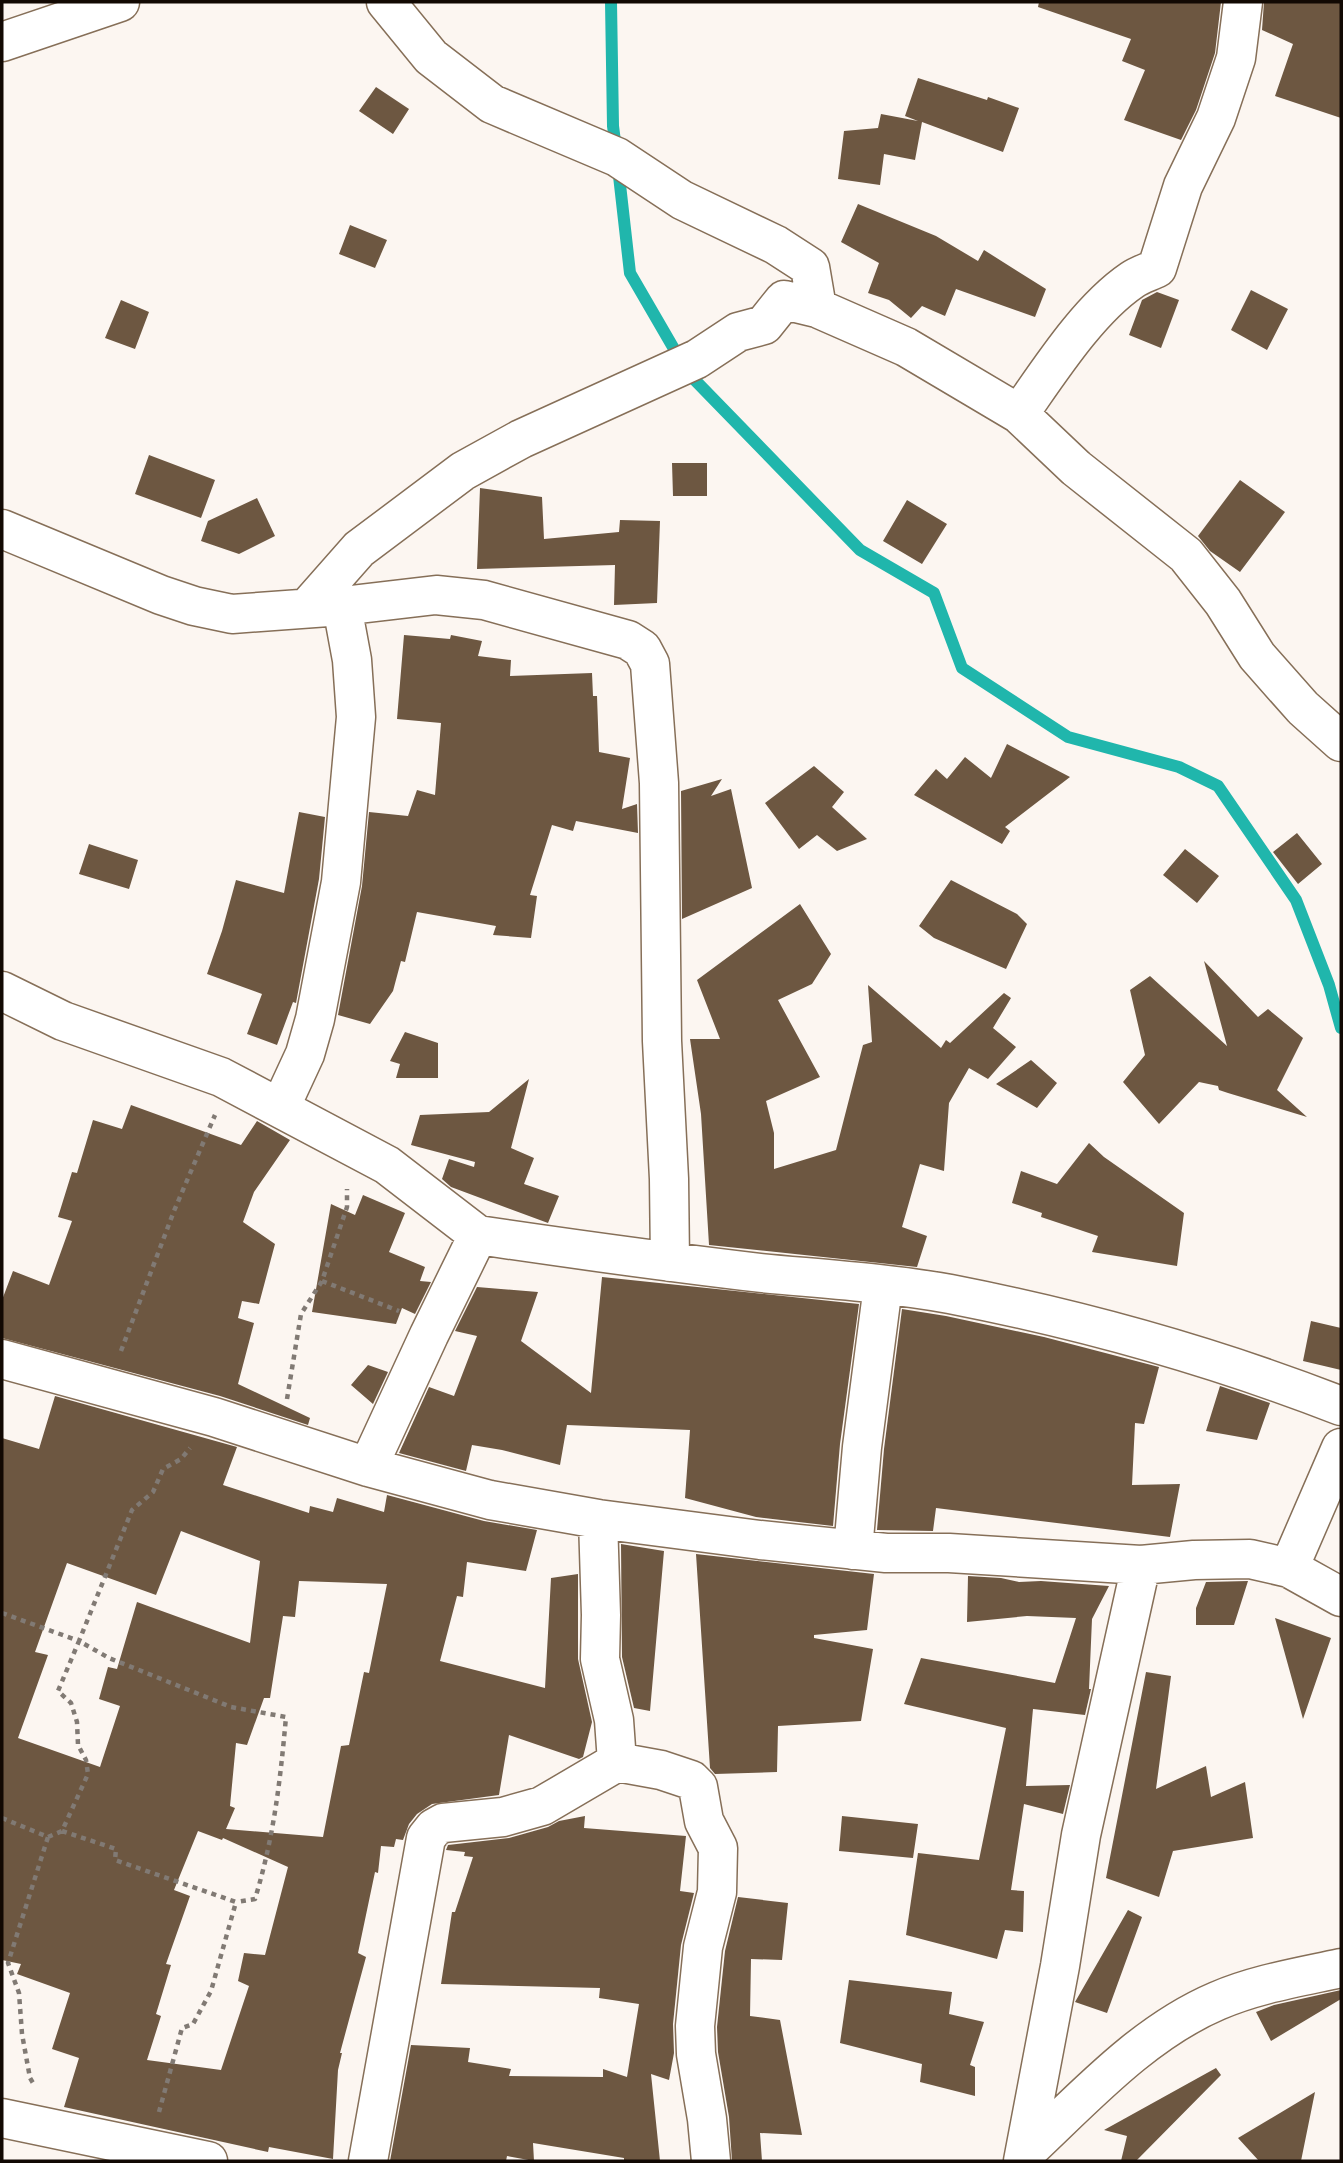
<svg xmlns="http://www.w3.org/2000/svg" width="1343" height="2163" viewBox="0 0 1343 2163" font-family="Lato,sans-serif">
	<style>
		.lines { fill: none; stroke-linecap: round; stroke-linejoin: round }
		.stream { stroke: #20b6ac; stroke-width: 12 }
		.building { fill: #6d5741; fill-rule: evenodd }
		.minor-casing { stroke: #866f58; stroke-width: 41 }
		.path { stroke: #817a74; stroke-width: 4.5; stroke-dasharray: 5 5; stroke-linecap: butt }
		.minor { stroke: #fff; stroke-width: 38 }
	</style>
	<rect width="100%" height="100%" fill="#fcf6f1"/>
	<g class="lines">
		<path class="stream" d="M611,2l2,124 3,23
			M618,167l12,106 58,100 172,177 74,43 28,75 106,69 111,30 39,19 78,114 33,85 12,43"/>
	</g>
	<path class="building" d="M1039,2h182l-6,51 -19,57 -15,30 -57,-20 21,-50 -23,-9 9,-22 -93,-32z
		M1264,2h77v116l-66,-22 18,-52 -31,-14z
		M918,78l69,22 1,-3 31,11 -16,44 -81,-30 -7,38 -31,-6 -4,31 -42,-6 6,-48 34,-3 3,-14 37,7 -13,-5z
		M376,87l33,22 -16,25 -34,-23z
		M858,204l78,32 42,25 6,-11 62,39 -11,28 -79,-28 -11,27 -23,-10 -11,12 -22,-18 -21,-7 11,-30 -38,-21z
		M350,225l37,15 -12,28 -36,-14z
		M1251,290l37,19 -21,41 -36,-20z
		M1157,292l22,8 -18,48 -32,-13 13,-35z
		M121,300l28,12 -14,37 -30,-11z
		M149,455l66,25 -14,38 -66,-24z
		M672,463h35v33h-34z
		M1240,480l45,32 -45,60 -30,-21 -12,-15z
		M480,488l62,9 2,42 75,-7 1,-12 40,1 -3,82 -43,2 1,-40 -138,4z
		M257,498l18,38 -36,18 -38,-13 7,-20z
		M907,500l40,24 -25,40 -39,-23z
		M404,635l46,4 1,-4 31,6 -4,15 33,4 -1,16 82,-3 1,23h4l2,56 31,6 -8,51 15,-5 1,29 -62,-12 -3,10 -21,-6 -22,70 7,1 -6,42 -38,-3 3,-9 -79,-14 -12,50 -4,-1 -8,30 -23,33 -32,-9 24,-129 7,-74 39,4 9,-26 18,5 6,-72 -44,-4z
		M1007,744l63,33 -65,50 5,4 -8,13 -88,-49 22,-26 11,10 18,-22 26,21z
		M814,766l30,26 -12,15 35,32 -30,12 -20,-16 -18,14 -34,-46z
		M722,779l-11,17 20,-7 21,99 -70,31 -1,-128z
		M299,812l26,5 -6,62 -23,124 -3,-1 -16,43 -30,-11 15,-40 -55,-20 15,-43 14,-51 48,13z
		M1297,833l25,31 -24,20 -25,-32z
		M89,844l49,16 -9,29 -50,-15z
		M1185,849l34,27 -22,27 -34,-28z
		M951,880l66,34 10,10 -21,45 -72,-31 -15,-12z
		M800,904l31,50 -19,30 -34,16 42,77 -54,24 8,32v36l62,-19 27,-105 9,-3 -4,-57 73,63 5,-8 4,3 54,-50 7,5 -18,30 23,19 -28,32 -19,-11 -20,35 -5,68 -24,-7 -18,63 25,9 -10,31 -208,-22 -8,-131 -11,-75h30l-23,-59z
		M1204,961l54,56 10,-8 35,29 -26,52 30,27 -79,-24 -9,-3 -1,-4 -19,-4 -40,42 -36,-42 22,-27 -15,-65 20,-14 77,70z
		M405,1032l33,11v35h-42l4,-14 -10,-3z
		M1031,1060l26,23 -20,25 -41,-24z
		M529,1079l-18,69 23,10 -10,26 35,12 -11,27 -97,-36 -9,-8 7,-20 25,8 1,-5 -64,-17 9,-30 69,-3z
		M131,1105l110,40 16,-24 33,19 -36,52 -11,30 32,22 -16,60 -17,-3 -4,17 16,5 -16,61 72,34 -2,7 -88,-29 -218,-58v-38l11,-29 36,14 23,-64 -14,-4 14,-45 5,1 16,-53 29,9z
		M1089,1143l15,14 80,56 -7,53 -85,-14 6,-16 -57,-19 1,-4 -30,-10 9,-32 36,13z
		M363,1195l42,18 -16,39 36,15 -5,14 11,1 -16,32 -13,-6 -6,16 -84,-12 19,-108 24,11z
		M602,1277l257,27 -19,140 -7,82 -77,-9 -71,-19 5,-68 -123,-5 -7,40 -58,-15 -30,-5 -6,26 -67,-18 30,-66 25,9 23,-60 -22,-5 22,-44 61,5 -17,49 70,52z
		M902,1309l44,7 98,21 115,30 -15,57 -9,-1 -3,62 48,-1 -10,53 -234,-29 -3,23 -56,-1 7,-81z
		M1311,1321l30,7v42l-38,-9z
		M368,1365l20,7 -15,32 -22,-19z
		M1220,1386l50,17 -13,37 -51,-9z
		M55,1396l182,51 -14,38 86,28 1,-7 23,6 4,-14 47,14 3,-17 97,26 53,9 -11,41 -59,-9 -4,35 -6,-1 -17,65 105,27 6,-110 27,-4v85l14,63 -9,35 -4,2 -70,-24 -10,60 -67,9 -15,10 -8,10 -6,16 -7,-1 -2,8 -13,-1 -3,27 -3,-1 -17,81 8,4 -26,96h2l-4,17 -5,89 -64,-12 -1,5 -204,-45 15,-49 -27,-9 18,-56 -53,-19 4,-10 -19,-4v-522l37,11zM181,1531l79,30 -10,82 -113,-41 -20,67 -9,-2 -9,32 21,7 -20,61 -82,-29 30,-83 -13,-3 32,-89 89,32zM299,1581l88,3 -18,89 -5,-1 -15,73 -8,1 -18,91 -97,-8 9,-21 -5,-2 6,-63 11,2 17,-47h6l13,-82 12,1zM198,1831l24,9 1,-2 65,29 -23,88 -21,-2 -6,28 11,5 -28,84 -74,-10 14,-44 -5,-2 15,-49 -5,-1 24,-68 -16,-6z
		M621,1544l43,7 -14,160 -16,-3 -12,-51z
		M696,1554l178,20 -7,56 -53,5v3l59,11 -12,72 -83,5 -1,46 -62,2 -5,-6z
		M968,1576l33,2 18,4 22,-1 68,5 -17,33 -3,70h2l-6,26 -52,-6 -7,77 44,-1 -7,29 -39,-10 -13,86 13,1 -1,41 -18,-2 -8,29 -91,-24 12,-82 61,7 27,-132 -102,-24 17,-46 134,25 21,-65 -49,-2 -60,6z
		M1248,1581l-14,44h-38v-17l10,-26z
		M1275,1618l56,20 -28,81z
		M1146,1672l25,4 -15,113 50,-23 5,31 34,-15 8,56 -80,13 -14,46 -53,-19z
		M585,1816l-1,12 102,8 -6,55 14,2 -13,52 -8,79 1,29 -5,27 -18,-6 9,87h-36v-3l-91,-15 1,18 -27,-5 -1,5h-116l21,-116 59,3 -2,14 43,7 -2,7 94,1v-8l24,8 12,-73 -40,-6 1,-10 -159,-4 11,-72h3l18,-55 -9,-1 1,-4 -19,-2 2,-5 61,-7 39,-11 11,-6z
		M842,1816l76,8 -5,34 -74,-7z
		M738,1897l50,6 -6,57 -31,-1 -1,57 30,4 22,115 -42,-2 2,28h-30l-3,-44 -11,-65 -1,-25 8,-76z
		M1128,1910l14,7 -35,96 -32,-11z
		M849,1980l103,12 -3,22 35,8 -14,43 5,2v29l-55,-14 2,-18 -82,-21z
		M1341,1990v9l-70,42 -15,-29 18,-7z
		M1216,2068l5,7 -85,86h-15l6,-25 -23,-6z
		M1315,2092l-14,69h-42l-21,-23z"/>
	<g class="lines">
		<defs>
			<path id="minor" d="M386,2l45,55 61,47 125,53 65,43 94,45 34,22 7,41 89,39 113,67 57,54 110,87 37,47 34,54 46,52 38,34
				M2,42l118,-40
				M1019,414c31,-44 69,-104 113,-134 7,-5 17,-8 25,-12l26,-82 33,-68 20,-60 7,-56
				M2,529l159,66 33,11 38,8 110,-8 94,-11 48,5 144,40 14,9 8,15 9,119 3,258 7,138 1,83
				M307,608l52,-59 104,-78 58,-32 176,-80 41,-27 26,-7 20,-25 33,8
				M2,991l61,30 158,56 166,88 91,70
				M280,1108l25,-54 10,-35 26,-137 15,-165 -4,-57 -10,-54
				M2,1359l212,58 154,50 122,33 108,19 162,21 126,13h63l192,12 53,-5 56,-1 39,9 52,29
				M368,1467l61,-132 49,-100c95,14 189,27 283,38 63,6 128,10 189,21 133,26 265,63 391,112
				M598,1519l3,96 -1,44 14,61 3,42 44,8 30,10 7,7 6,34 14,27 -1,44 -14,55 -8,79 1,28 11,65 4,42
				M853,1550l9,-103 21,-161
				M1289,1568l52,-120
				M2,2118l206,43
				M1025,2153c59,-55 117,-120 192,-152 39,-17 83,-24 124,-33
				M368,2161l58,-323 8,-10 9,-5 60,-6 39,-11 75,-44
				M1023,2161l37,-195 21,-131 60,-270"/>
		</defs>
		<use href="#minor" class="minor-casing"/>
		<path class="path" d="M322,1281l77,30
			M121,1351l53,-140 41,-96
			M287,1399l14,-85 21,-33 25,-74v-18
			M2,1613l77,28 53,-131 21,-18 10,-23 18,-10 9,-11
			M2,1818l46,19 -40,126 11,30 3,41 8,44 3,5
			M62,1831l54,18 -1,11 121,42 -25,89 -18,33 -11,4 -23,84
			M48,1837l14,-6 26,-57 -2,-14 -8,-15 -1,-23 -6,-19 -13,-12 21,-50 30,17 122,49 55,10c-6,66 -12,119 -31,182l-19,3"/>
		<use href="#minor" class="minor"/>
	</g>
	<rect width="1343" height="2163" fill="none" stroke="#120903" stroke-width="7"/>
</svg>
